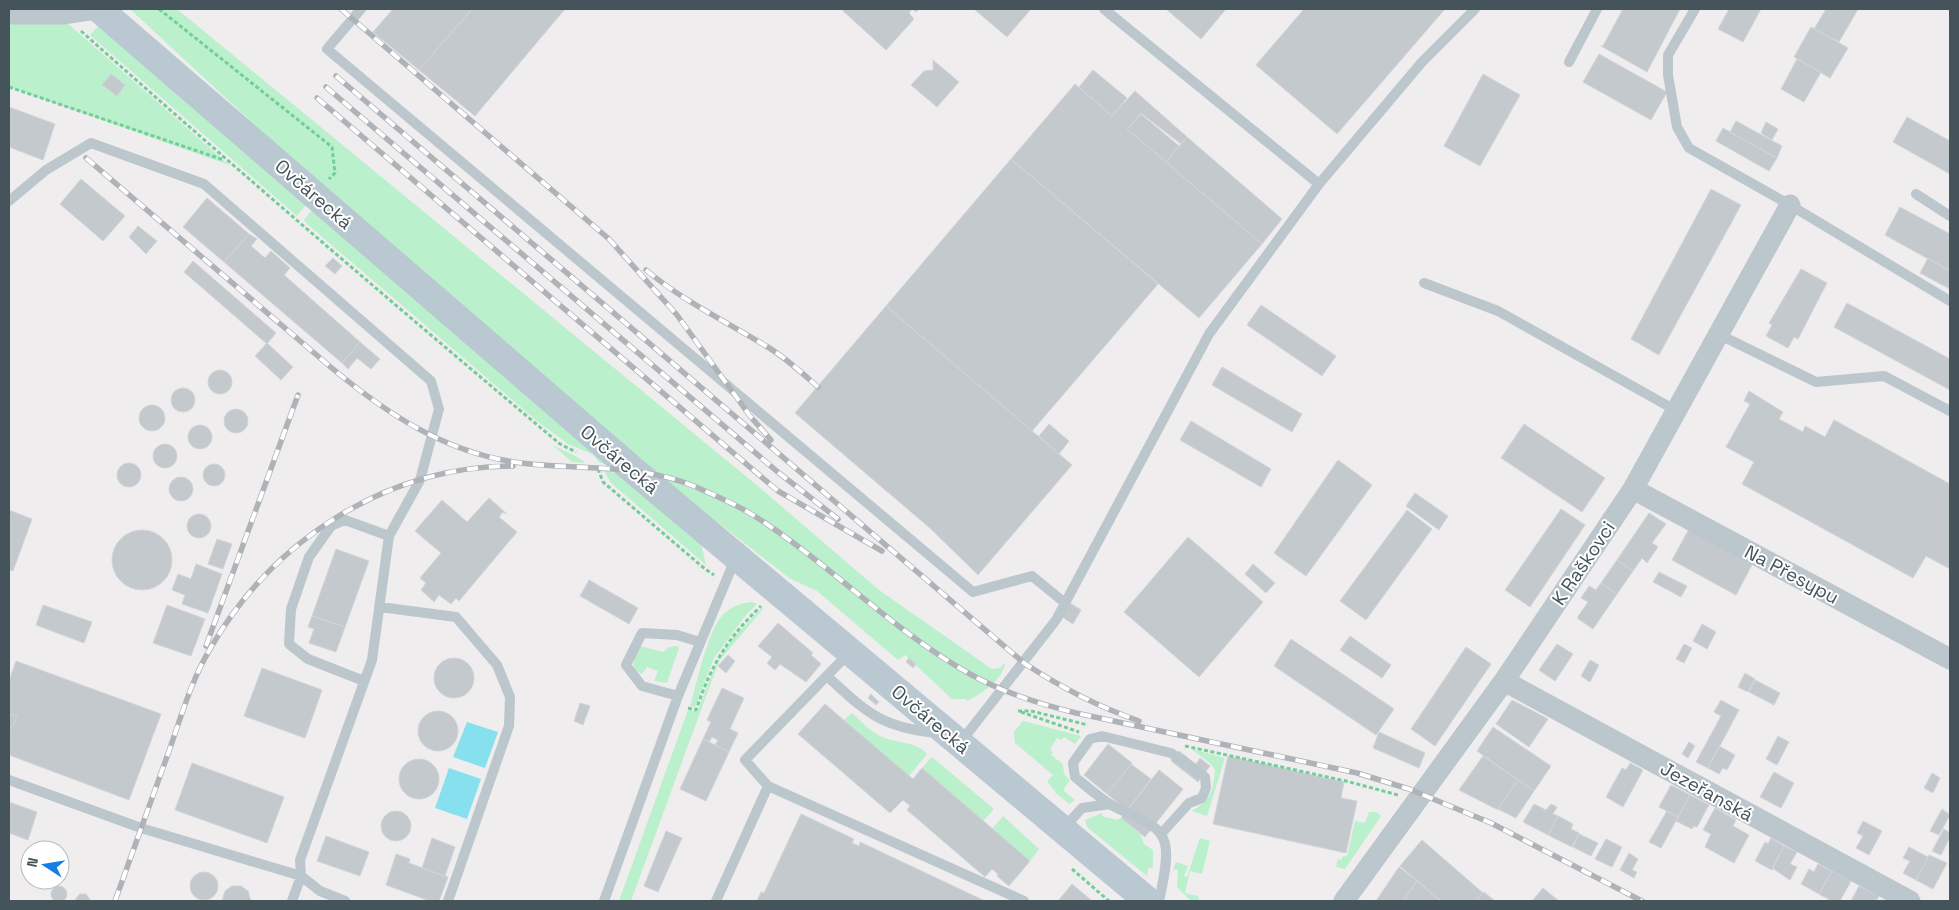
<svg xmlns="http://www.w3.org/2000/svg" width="1959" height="910" viewBox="0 0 1959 910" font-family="'Space Grotesk',sans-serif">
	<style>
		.green { fill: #baf0cb }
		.water { fill: #86e0ee }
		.building { fill: #c4c9ce; stroke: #d1d4d9 }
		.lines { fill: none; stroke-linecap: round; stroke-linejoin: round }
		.path { stroke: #71ce99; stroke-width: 3; stroke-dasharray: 4 2.5; stroke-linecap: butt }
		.service { stroke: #bbc6cd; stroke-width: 10 }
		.minor { stroke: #bbc6cd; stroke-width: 21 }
		.secondary { stroke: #bac8d2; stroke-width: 28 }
		.rail-casing { stroke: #afb3b8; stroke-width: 5.5 }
		.rail { stroke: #fff; stroke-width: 4; stroke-dasharray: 11; stroke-linecap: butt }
		.labels { text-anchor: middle; stroke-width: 4; stroke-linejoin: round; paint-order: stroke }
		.street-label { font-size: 19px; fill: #45535b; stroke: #fff }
	</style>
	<rect width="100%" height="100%" fill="#f0edee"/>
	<path class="green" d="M130,9h47l582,478 120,103 113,79 8,-1 4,-5 1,2c-5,17 -23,28 -38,36l-1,-2h-14l-47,-44 -7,5 -81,-69 -28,-13 -106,-83 -373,-319z
		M66,22l163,143 -220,-78v-63z
		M99,25l208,179 -10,12 -207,-181z
		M313,209l300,256 -13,-2 -8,-9 -24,-10 -31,-23 -231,-198 -2,-3z
		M551,444c9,6 29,12 34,19l-13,-1z
		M604,471l18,3 79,70 5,21 -95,-82z
		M752,602l5,2 -11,11 -32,43 -19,49 -5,-1c7,-23 17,-72 31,-89 9,-10 19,-14 31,-15z
		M762,608l1,1 -44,52 -88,240h-12l69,-191 9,2 21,-52 16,-23z
		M640,646l23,6 6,-5 8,-1 2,2 -12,35 -13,-2 4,-10 -11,-4 -5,7c-13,-7 -9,-17 -2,-28z
		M852,713c9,8 18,18 28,23 16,8 34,4 47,18l-18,22 -65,-56z
		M1023,721l58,15 -6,8 -11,-7 -3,3 -4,-2 -7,11 3,3 -2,3 12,9 1,10 6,6 -7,10 12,10 -6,4 -12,-10 -10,-13 6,-6 -38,-32 -1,-11z
		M1191,749l34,9 -18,58 -15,-5c19,-12 21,-18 23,-41l-5,-7z
		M932,757l62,52 -11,12 -61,-53z
		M1369,812h7l5,4 -36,53 -9,-2 2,-8 3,1 2,-4h4l8,-35 10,2z
		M1102,813v3l15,4 4,-2 19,16 4,10 9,6v18h-5l-1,8 -60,-49 -2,-7z
		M1003,816l36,33 -9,12 -38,-32z
		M1200,838l10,3 -8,33 -12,-3 -5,22 13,3 1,5h-8l-14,-14 1,-17 -5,-1 3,-7 12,4 -4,10 3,1z"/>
	<path class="water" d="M467,722l31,10 -13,36 -32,-11z
		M449,768l32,11 -14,40 -32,-11z"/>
	<path class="building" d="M393,9h79l-53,61 -46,-38z
		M472,9h93l-90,107 -56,-46z
		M845,9h74l-3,3 -4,-3 -3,4 5,6 -28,31 -43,-39z
		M974,9h57l-24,28z
		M1166,9h60l-25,30z
		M1304,9h141l-108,125 -81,-69z
		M1623,9h57l-33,63 -46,-26h2z
		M1729,9h32l-18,33 -25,-13z
		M1826,9h32l-19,33 -25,-13z
		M1811,27l37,21 -18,30 -36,-21z
		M1599,54l68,38 -16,28 -68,-38z
		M1797,59l24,13 -17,30 -23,-13z
		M933,60l26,22 -22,25 -26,-22 13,-14 9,-1z
		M1093,70l34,28 -15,18 -33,-29z
		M111,74l14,11 -8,11 -15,-11z
		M1483,74l37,21 -40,71 -36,-20z
		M1075,84l37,32 23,-25 52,46 -6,7 -40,-31 -14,16 135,115 -63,74 -188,-159z
		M9,107l46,17 -12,36 -34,-13z
		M1141,114l38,32 -13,16 -39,-33z
		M1907,117l43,24v33l-57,-32z
		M1736,121l46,25 -5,12 -47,-26z
		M1766,122l12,7 -6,11 -11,-7z
		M1723,128l54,30 -8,13 -53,-30z
		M1187,137l95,82 -20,25 -96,-82z
		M1011,159l147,125 -126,147 -146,-125z
		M81,179l44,37 -22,25 -43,-37z
		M1711,189l30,16 -82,150 -28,-16z
		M207,198l42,36 -25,28 -41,-35z
		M1900,207l50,27v37l-65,-36z
		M138,226l19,15 -11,13 -17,-17z
		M249,234l8,5 -6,7 14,12 6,-7 19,17 -6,7 76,67 -18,21 -118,-101z
		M333,258l9,8 -7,8 -10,-8z
		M1928,258l22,13v18l-30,-16z
		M193,261l83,72 -9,11 -83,-72z
		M1801,269l26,14 -29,56 -4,-2 -6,11 -22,-12 6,-11 -3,-2z
		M1847,303l103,56v31l-116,-63z
		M1261,305l75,51 -14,20 -75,-51z
		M886,306l186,159 -94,110 -47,-46 -136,-116z
		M360,342l20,17 -9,10 -14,-11 -9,11 -6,-6z
		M267,343l26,24 -12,13 -26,-24z
		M1222,367l80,47 -10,18 -80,-47z
		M208 382a12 12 0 1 1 24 0a12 12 0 1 1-24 0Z
		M171 400a12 12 0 1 1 24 0a12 12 0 1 1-24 0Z
		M1749,391l34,21 -4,7 24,13 2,-6 20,11 9,-17 116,64v85l-24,-13 -13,22 -171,-94 12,-22 -28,-15 24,-43 -6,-3z
		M139 418a13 13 0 1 1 26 0a13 13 0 1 1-26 0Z
		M224 421a12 12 0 1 1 24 0a12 12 0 1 1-24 0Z
		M1191,421l80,48 -10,18 -81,-47z
		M1049,424l20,17 -10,13 -20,-18z
		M1524,424l81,54 -23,34 -81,-54z
		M188 437a12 12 0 1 1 24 0a12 12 0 1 1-24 0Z
		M153 456a12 12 0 1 1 24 0a12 12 0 1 1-24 0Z
		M1338,460l34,25 -66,91 -32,-23z
		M117 475a12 12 0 1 1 24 0a12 12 0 1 1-24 0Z
		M203 475a11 11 0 1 1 22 0a11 11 0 1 1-22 0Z
		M169 489a12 12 0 1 1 24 0a12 12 0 1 1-24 0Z
		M1415,493l33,23 -9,14 -33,-24z
		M489,498l18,16 -4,-2 -4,5 18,15 -58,69 -3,-3 -5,6 -12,-9 -5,7 -13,-12 5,-7 -6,-5 21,-25 -26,-22 27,-31 25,22z
		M1561,509l24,16 -55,82 -25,-17z
		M9,510l23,9 -19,52 -4,-1z
		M1407,510l25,19 -66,91 -26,-19z
		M1649,513l17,11 -14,19 6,4 -11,16 -5,-5 -9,13 -16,-11z
		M187 526a12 12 0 1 1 24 0a12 12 0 1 1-24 0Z
		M1689,529l64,34 -17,32 -64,-35z
		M112 560a30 30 0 1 1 60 0a30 30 0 1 1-60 0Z
		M1188,537l75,65 -64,75 -75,-65z
		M217,539l15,5 -9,25 -15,-5z
		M336,549l33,12 -24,66 -33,-11z
		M1617,560l16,11 -16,23 -16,-11z
		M196,564l26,10 -14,39 -26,-9 3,-9 -13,-5 6,-16 13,5z
		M1253,564l22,19 -9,10 -21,-19z
		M1659,572l28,14 -6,11 -28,-15z
		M589,580l49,28 -9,16 -49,-28z
		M1601,583l16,11 -24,35 -16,-11 11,-16 -7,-4 8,-12 7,4z
		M1070,603l11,7 -8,14 -11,-7z
		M43,605l49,17 -8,21 -48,-18z
		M167,605l38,14 -14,37 -38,-13z
		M312,616l33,11 -9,25 -27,-9 5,-14 -6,-2z
		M778,623l35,30 -2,2 10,9 -15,18 -26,-18 -5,6 -8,-7 5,-6 -14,-11z
		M1702,624l14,8 -9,17 -14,-8z
		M1350,636l41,29 -9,13 -42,-28z
		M1291,639l103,70 -18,26 -102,-69z
		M1557,644l16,10 -18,27 -16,-11z
		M1684,644l8,4 -8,15 -8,-4z
		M1466,647l25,17 -56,82 -24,-17z
		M728,655l7,6 -9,12 -8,-7z
		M434 678a20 20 0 1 1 40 0a20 20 0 1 1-40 0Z
		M909,658l7,6 -3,4 -7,-6z
		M1590,660l9,5 -9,17 -9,-6z
		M16,661l145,53 -32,86 -120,-45v-28l3,1 5,-12 -8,-2v-33z
		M262,668l60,22 -17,48 -61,-22z
		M1745,673l10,6 -7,13 -10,-5z
		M1755,680l25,13 -6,12 -25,-13z
		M722,688l22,10 -14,31 8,4 -9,19 -14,-7 3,-5 -6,-3 -3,5 -6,-3 8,-17 -4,-2z
		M871,694l8,8 -3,3 -8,-7z
		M1512,700l36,19 -19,28 -33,-23z
		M1721,700l18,10 -31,58 -12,-6 25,-46 -7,-4z
		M580,703l10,3 -7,19 -9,-4z
		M825,704l88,75 9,-11 108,93 -21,25 -12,-10 1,-2 -6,-5 -7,8 -78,-67 3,-4 -7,-6 -13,13 -92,-79z
		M418 731a20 20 0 1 1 40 0a20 20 0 1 1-40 0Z
		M9,714l8,2 -5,12 -3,-1z
		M1493,727l58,39 -17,25 -57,-40z
		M1379,732l46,21 -6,15 -46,-20z
		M1778,736l11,6 -12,23 -11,-6z
		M703,739l26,13 -23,49 -26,-12z
		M1689,742l6,4 -7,12 -6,-4z
		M1108,744l24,19 -25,31 -23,-19z
		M1719,746l16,9 -8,15 -4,-2 -4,6 -11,-6z
		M1179,751l17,13 4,-6 10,8 -12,16 -27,-21z
		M1228,756l116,26 -3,16 16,3 -11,52 -133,-29z
		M1483,756l35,24 -20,30 -39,-20z
		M399 779a20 20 0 1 1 40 0a20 20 0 1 1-40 0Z
		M192,763l92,34 -17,46 -92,-33z
		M1630,763l13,7 -20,37 -17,-10 16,-29 4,2z
		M1131,764l20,15 -24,31 -20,-16z
		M1159,770l24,19 -38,48 -24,-19z
		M1774,772l20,11 -13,25 -21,-11z
		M1932,773l8,5 -7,15 -9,-5z
		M1518,780l16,11 -18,27 -18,-9z
		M1671,785l19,10 -12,22 -19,-10z
		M1690,795l19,10 -12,22 -3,-1 -2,3 -16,-8z
		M9,802l28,10 -9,28 -19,-7z
		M1534,804l12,6 5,-6 6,3 -4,7 5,2 -10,19 -25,-13z
		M1715,808l21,12 -3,6 16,9 -15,28 -29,-16 6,-13 -8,-4z
		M1942,809l8,6 -11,20 -9,-4z
		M381 826a15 15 0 1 1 30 0a15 15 0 1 1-30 0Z
		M1667,811l11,6 -17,31 -12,-6z
		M801,814l53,25 -2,4 7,3 1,-4 125,59h-228l4,-9 3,1z
		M1558,816l15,8 -2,5 8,4 -7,14 -24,-12z
		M1863,821l19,10 -13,24 -13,-7 7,-12 -6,-3z
		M1944,829l6,4v4l-9,18 -9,-4z
		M666,831l16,7 -24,54 -14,-6z
		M1579,834l19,9 -7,13 -18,-9z
		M326,836l43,16 -9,24 -43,-15z
		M432,838l23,9 -10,29 -23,-8z
		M1771,838l13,8 -12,24 -17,-9 10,-19 3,2z
		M1606,839l16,8 -10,20 -17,-8z
		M1422,840l61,53 -7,8h-35l-41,-35z
		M1784,846l13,6 -7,12 7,3 -7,13 -18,-12z
		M1909,847l19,10 -12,23 -13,-7 7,-12 -7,-3z
		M1629,853l9,6 -6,11 5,2 -3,6 -14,-8z
		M396,854l14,5 -1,4 39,14 -9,24h-9l-44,-16z
		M1929,855l18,8 -14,26 -17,-9z
		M1818,864l14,7 -13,23 -18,-10 8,-15 5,3z
		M1399,867l18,14 -14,20h-27z
		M1832,871l19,10 -11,20h-8l-13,-7z
		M190 886a14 14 0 1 1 28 0a14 14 0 1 1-28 0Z
		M1417,881l24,20h-38z
		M1072,884l6,5 14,12h-34z
		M51 894a8 8 0 1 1 16 0a8 8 0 1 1-16 0Z
		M232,886h9l7,5 3,10h-29l3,-10z
		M1859,886l20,10 -3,5h-25z
		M1543,888l16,13h-27z
		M1484,892l11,9h-19z
		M80,894h6l5,7h-17z"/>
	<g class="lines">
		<path class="path" d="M159,9l173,138 3,26 -6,6
			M81,31c157,140 317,277 479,413l16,8
			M9,87l215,73
			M598,469l5,13 102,87 9,6
			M688,708l8,2c16,-46 30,-70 65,-104
			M1018,711h13l57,14
			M1021,712l58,20
			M1185,746l161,35 52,14
			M1072,869l37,32"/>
		<path class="service" d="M361,9l-34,40 646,543 59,-16 33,27
			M1104,9l215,175
			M1695,9l-27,46v20l9,52 12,21 101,57 160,96
			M1569,62l28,-53
			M1916,194l34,22
			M9,201l37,-31 45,-27 113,41 227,197 8,28 -19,71 -31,56 -17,124 -72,200 1,16 19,15 25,10
			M1424,283l74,28 179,100
			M1720,335l96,47 68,-6 66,35
			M380,607l76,10 41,48 13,32 -1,29 -61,175
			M850,652l-105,108 23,26 256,115
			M828,677c39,36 53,50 108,56
			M364,681l-56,-22 -19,-15 2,-35 18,-52 22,-31 14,-6 44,16
			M678,696l-36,-10 -16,-21 16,-32 35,2 23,7
			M960,743l96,-123 153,-286 110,-150 103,-122 53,-53
			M9,780l132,48 160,48 -9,25
			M1063,829l19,-21 28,-4
			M604,901l74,-205 58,-139
			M716,901l52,-115
			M1159,901c3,-15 10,-42 6,-57 -5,-24 -39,-29 -57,-41 -12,-8 -22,-17 -33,-26l-2,-14 17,-24 12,-3 69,17 34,24 1,11 -4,10 -13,5 -28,31"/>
		<path class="minor" d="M9,14h53l34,-5
			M1633,489l317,170
			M1504,681l406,220
			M1344,901l160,-220 129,-192 157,-284"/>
		<path class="secondary" d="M99,9l534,461 515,431"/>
		<defs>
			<path id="rail" d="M341,9l268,230 68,76 73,101 21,24
				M336,76l688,587c36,24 75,44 115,58
				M326,87l453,386 59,46
				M317,98l461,393 104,60
				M86,158l247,211c53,44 110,82 181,93 61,9 123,0 182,25 20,9 42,18 60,30 75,48 137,114 214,157 34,19 69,30 106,39l281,60 52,16 82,34 151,78
				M646,270c37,31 79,51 120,76 19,11 36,27 52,41
				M206,646l92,-251
				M115,901c18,-50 36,-100 54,-150 12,-34 22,-70 41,-102 62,-108 176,-183 303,-183"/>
		</defs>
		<use href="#rail" class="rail-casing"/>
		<use href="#rail" class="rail"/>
	</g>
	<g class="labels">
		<g class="street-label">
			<text transform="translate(314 194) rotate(41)" y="7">Ovčárecká</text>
			<text transform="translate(620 459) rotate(40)" y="7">Ovčárecká</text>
			<text transform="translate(1583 563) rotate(-56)" y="7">K Raškovci</text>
			<text transform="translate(1792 574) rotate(28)" y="7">Na Přesypu</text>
			<text transform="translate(931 719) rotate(40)" y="7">Ovčárecká</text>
			<text transform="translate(1707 791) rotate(29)" y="7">Jezeřanská</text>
		</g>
	</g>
	<rect width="1959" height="910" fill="none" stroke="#45535b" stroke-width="20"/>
	<g transform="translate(45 865) rotate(282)"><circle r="24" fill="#ffffff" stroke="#b5babd"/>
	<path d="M0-4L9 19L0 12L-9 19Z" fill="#147ee3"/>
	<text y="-8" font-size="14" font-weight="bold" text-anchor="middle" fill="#45535b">N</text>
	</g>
</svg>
